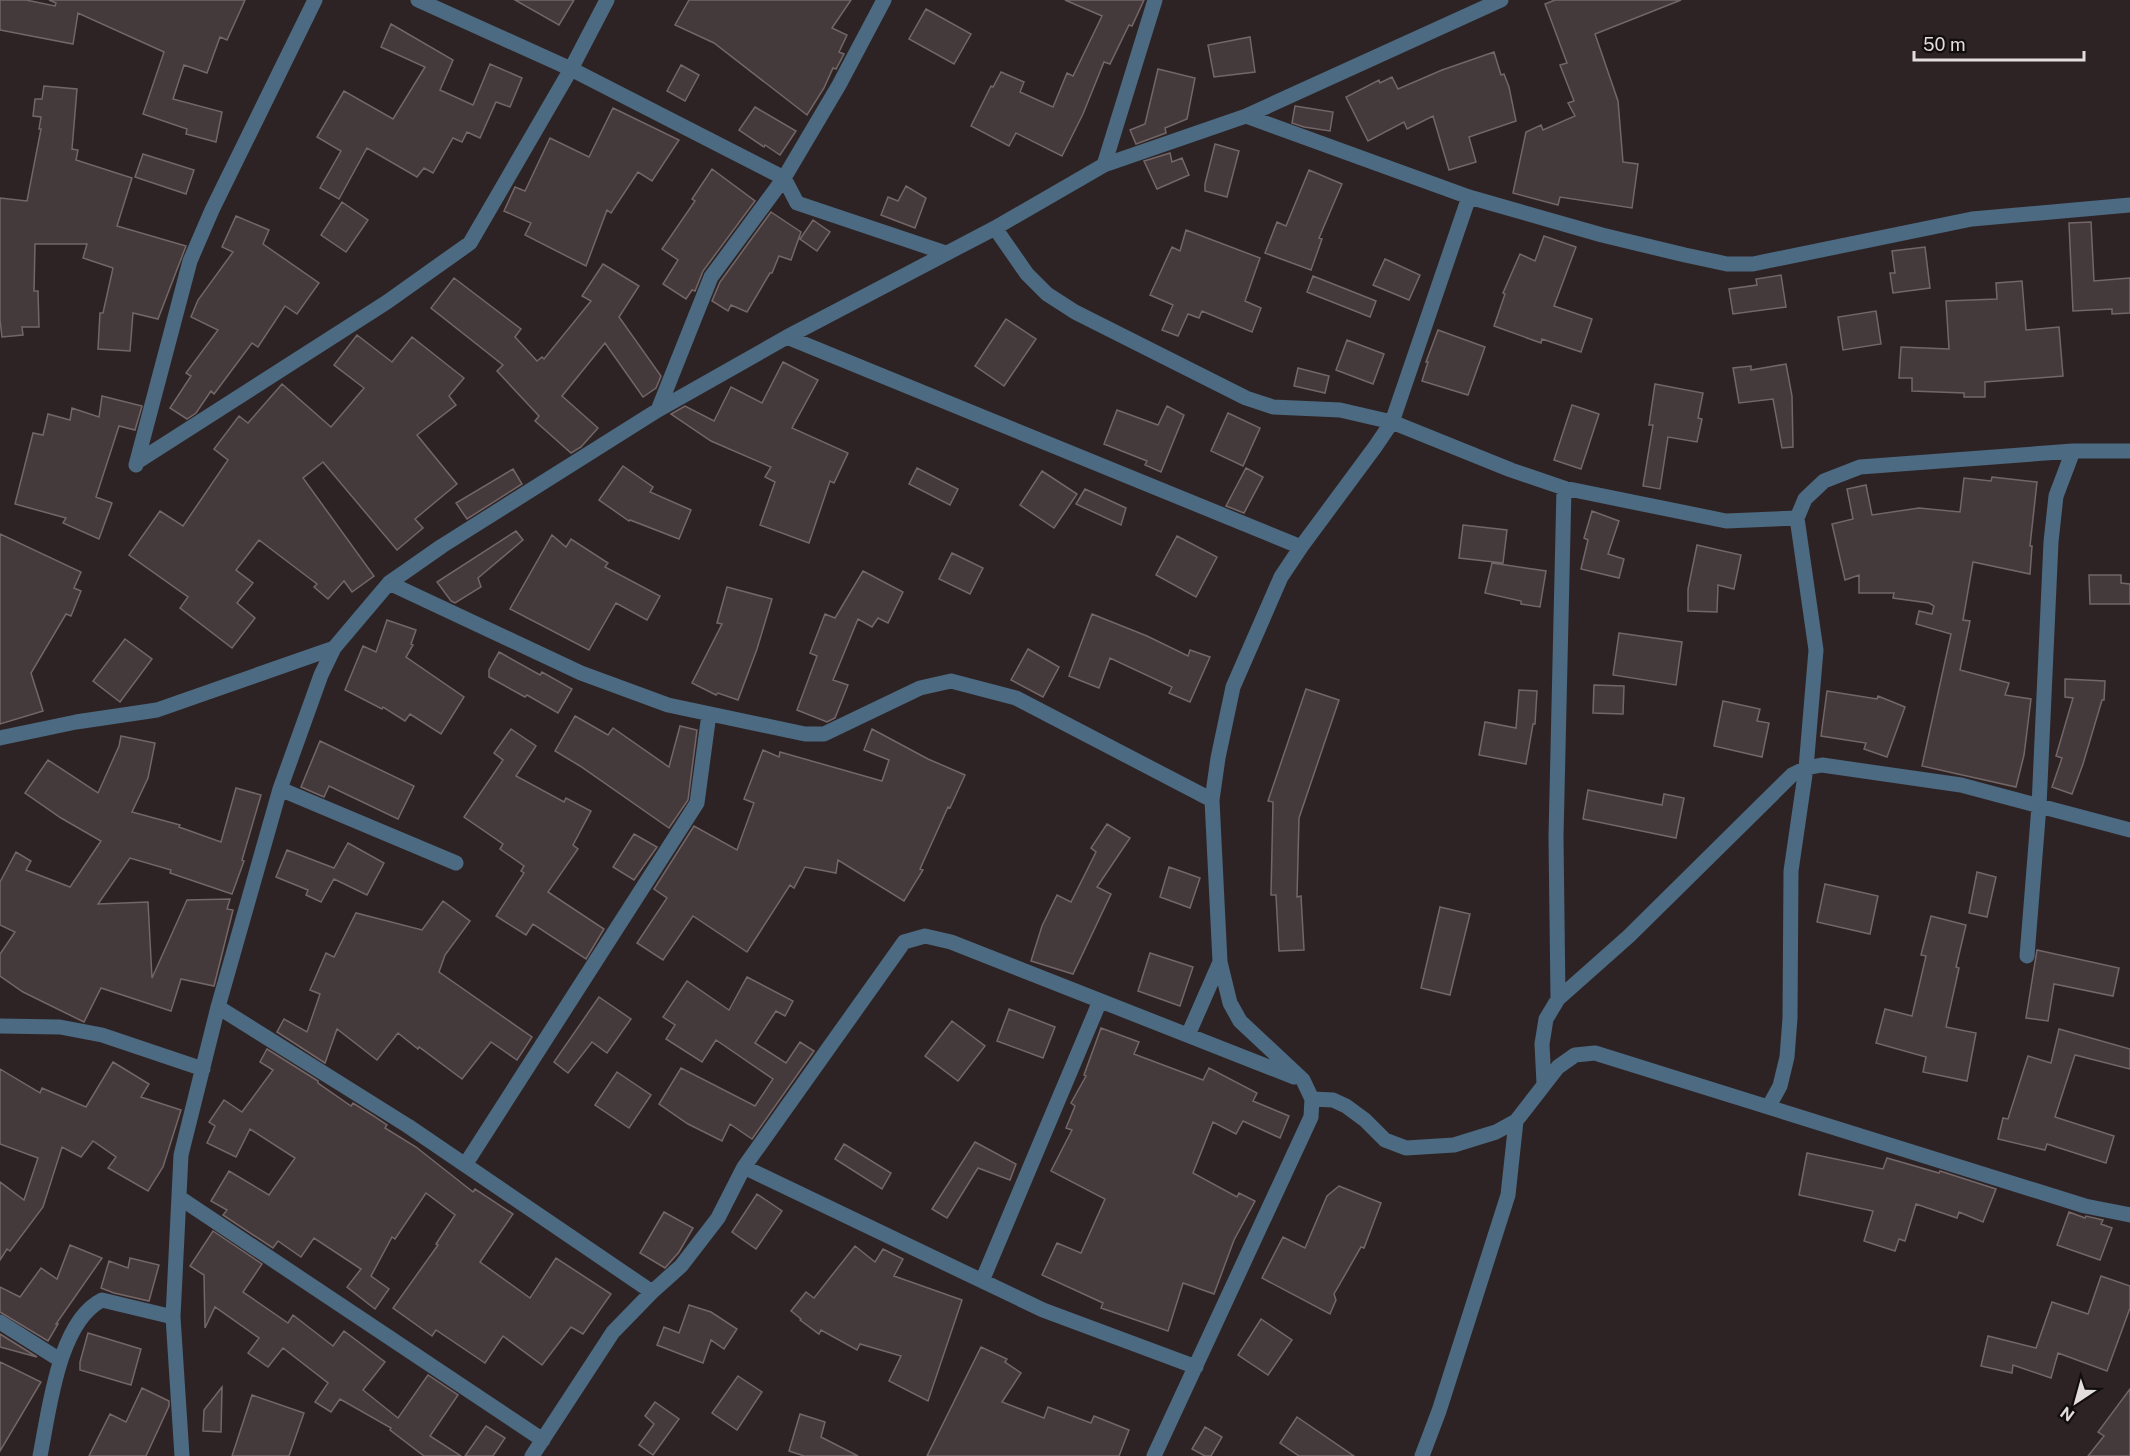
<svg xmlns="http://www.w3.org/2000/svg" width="2130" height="1456" viewBox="0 0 2130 1456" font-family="'Public Sans',sans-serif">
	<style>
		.building { fill: #453a3b; stroke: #736668; stroke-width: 1.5 }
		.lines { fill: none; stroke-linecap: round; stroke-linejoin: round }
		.minor { stroke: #4c6a81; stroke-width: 15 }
	</style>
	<rect width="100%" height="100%" fill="#2e2324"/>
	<path class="building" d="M0,0h26l29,6 1,-3 -7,-3h196l-18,40 -7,-3 -13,36 -23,-8 -11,34 49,13 -6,30 -30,-8 1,-5 -44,-15 21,-62 -86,-39 -5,31 -73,-14z
		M515,0h59l-15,25z
		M689,0h162l-19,28 15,7 -8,17 5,2 -8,15 -3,-1 -9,20 -17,27 -93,-72 -39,-18z
		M1065,0h79l-12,26 -3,-1 -19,39 -6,-2 -21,52 -21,42 -46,-23 -7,13 -38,-20 20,-40 2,1 8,-15 23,10 -4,10 33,15 14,-34 6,3 29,-60z
		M1555,0h126l-86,34 23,67 5,61 15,2 -6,44 -72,-11 -2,8 -45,-12 13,-61 15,-7 2,5 32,-14 -7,-13 6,-2 -14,-36 7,-2 -22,-59z
		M926,9l45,25 -17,30 -45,-25z
		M391,24l62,36 -13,30 33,15 17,-41 32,14 -12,29 -14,-5 -16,36 -13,-6 -5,10 -9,-4 -20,35 -9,-5 -7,9 -50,-29 -28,51 -19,-11 21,-37 -24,-14 27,-46 49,28 32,-52 -44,-20z
		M1250,37l5,35 -41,5 -6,-32z
		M1494,52l7,23 3,-1 5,13 7,34 -47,16 7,25 -27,8 -16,-54 -26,13 -3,-7 -36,19 -22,-44 33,-17 1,3 12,-6 6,12 44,-19z
		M681,65l18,10 -14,26 -18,-10z
		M1158,69l37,9 -8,41 -22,9 1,5 -30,11 -6,-14 15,-6z
		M44,86l33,3 -5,60 6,1 -2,10 56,18 -15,48 69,20 -28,73 -25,-6 -3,38 -32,-2 2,-36h3l10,-45 -30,-10 4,-14h-52l-1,47h4l1,36h-17l1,8 -21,2 -2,-17v-122l27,3 14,-72h-2l2,-12 -8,-1 2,-17h7z
		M1295,106l38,6 -3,19 -26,-4 -12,-4z
		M755,107l41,24 -16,24 -15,-10 -1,2 -25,-17z
		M613,108l66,32 -27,41 -14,-9 -27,41 -4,-3 -21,56 -61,-31 6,-12 -27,-12 11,-24 10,4 25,-53 39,19z
		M1215,144l24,7 -12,46 -22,-6v-7z
		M1170,153l2,9 10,-4 7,17 -32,14 -13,-28z
		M143,154l51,16 -8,24 -51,-17z
		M712,169l43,32 -52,70 -8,20 -3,-1 -6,9 -23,-15 15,-24 -16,-11 33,-48 -3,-2z
		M1309,170l33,14 -23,54 3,1 -11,31 -46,-17 12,-31 9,4z
		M906,186l20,12 -11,30 -34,-13 7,-18 10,4z
		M342,202l26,18 -22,32 -25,-17z
		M771,212l30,20 -10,28 -12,-4 -7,17h-2l-23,39 -16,-7 -3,6 -16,-10 8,-19z
		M236,216l33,14 -6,14 56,39 -22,31 -12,-8 -27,41 -6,-4 -38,51 -3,-3 -15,22 -9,6 -17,-11 21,-32 -5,-3 32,-43 -27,-13 7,-17 35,-48 -11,-5z
		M813,220l17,12 -13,19 -17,-12z
		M2091,222l3,59 36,-3v35l-18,1v-5l-39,2 -4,-88z
		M1186,230l74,28 -15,43 16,7 -9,24 -50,-21 -3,7 -11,-4 -10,22 -16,-6 11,-25 -23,-10 22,-48 8,4z
		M1544,236l32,11 -22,59 38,13 -11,33 -39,-13 -1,4 -47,-17 11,-32 -2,-1 17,-39 15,7z
		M1925,247l5,41 -37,5 -3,-20h5l-3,-22z
		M1385,259l35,16 -11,25 -36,-15z
		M603,264l36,22 -20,31 42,59 -5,12 -13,9 -38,-54 -43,53 36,32 -17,19 -10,6 -36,-32 4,-5 -42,-45 6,-6 -72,-57 23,-30 67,51 -6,8 22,24 5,-4 2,2 47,-58 -9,-5z
		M1781,275l5,32 -53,7 -4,-25 28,-4 -1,-6z
		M1313,276l63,25 -6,16 -63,-25z
		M2022,281l4,49 33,-3 4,49 -78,6v15h-21v-4l-52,-2v-13h-13l2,-31 48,2 -3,-48 51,-2 -1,-16z
		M1876,311l5,33 -38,6 -5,-33z
		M1006,319l30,20 -32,47 -29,-20z
		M1438,330l47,17 -17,48 -46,-14 6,-19h-2z
		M357,335l35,27 20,-25 52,41 -15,18 7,9 -39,30 40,49 -42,35 8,9 -26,22 -74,-88 -20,16 71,98 -22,16 -8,-11 -16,18 -14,-12 3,-3 -58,-44 -23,30 17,13 -16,20 18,15 -23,30 -52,-40 8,-11 -59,-42 31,-44 23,15 45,-66 -14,-11 25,-33 9,7 34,-39 49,43 33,-39 -30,-23z
		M1347,340l37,14 -11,30 -37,-14z
		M783,362l35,18 -26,48 56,25 -14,30 -4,-2 -21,62 -49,-18 15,-43 -10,-5 6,-10 -60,-26 -40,-27 14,-8 29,15 17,-34 31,16z
		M1786,364l6,32 1,51 -11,1 -9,-49 -34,4 -6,-35 18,-2v4z
		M1298,368l31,8 -4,17 -31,-7z
		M1655,384l48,9 -5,25 4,1 -5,23 -29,-5 -8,52 -17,-3 10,-61h-4z
		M102,396l40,10 -7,24 -16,-4 -23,71 16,6 -13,36 -36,-16 3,-5 -51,-14 18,-71 10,2 5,-21 22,6 2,-12 27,9z
		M1572,405l27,9 -18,55 -27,-9z
		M1167,406l17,9 -23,57 -16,-7 2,-4 -43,-17 13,-34 41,15z
		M1228,413l32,15 -17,38 -32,-15z
		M623,466l30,21 -3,5 41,18 -12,29 -49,-19 -1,1 -30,-21z
		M917,468l41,21 -8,16 -41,-21z
		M1246,468l17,9 -19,36 -18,-7z
		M513,469l9,15 -55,35 -11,-16z
		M1042,471l35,23 -23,34 -34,-23z
		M1992,477l45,5 -7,64h2l-2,28 -57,-12 -10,58 7,1 -10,49 49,13 -4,12 26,4 -7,56 -8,32 -94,-21 29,-132 -35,-10 3,-13 13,3 2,-8 -5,-3 -36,-5 1,-5h-35v-18l-14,5 -13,-56 21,-5 -6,-30 19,-4 6,30 47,-7 41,4 4,-34 27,3z
		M1085,489l41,19 -5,17 -45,-21z
		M1592,511l27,10 -11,33 16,5 -5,19 -38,-9 7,-29 -4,-2z
		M1463,525l44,5 -4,33 -44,-5z
		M516,531l7,9 -45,38 3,9 -26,16 -4,-2 -14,-19z
		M0,534l81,38 -7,16 7,3 -10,25 -5,-2 -35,59 12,38 -43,13z
		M552,535l14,12 5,-8 37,24 -3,4 55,29 -13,24 -31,-17 -27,47 -79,-41z
		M1177,536l40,21 -21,40 -40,-22z
		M1697,545l44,10 -7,34 -16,-4 -1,27 -29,-1v-22z
		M952,553l31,15 -13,26 -31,-15z
		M1492,563l54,8 -6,36 -19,-3v-3l-36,-8z
		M863,571l40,21 -15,31 -10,-5 -6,9 -14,-8 -25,61 15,5 -13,33 -8,4 -30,-12 20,-54 -7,-3 15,-39 10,4z
		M2089,575h32v8l9,1v20h-40z
		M727,587l45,12 -15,50 -19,51 -20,-7 -2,2 -24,-12 30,-59 -5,-1z
		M1092,614l55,22 41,20 2,-6 20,7 -20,45 -21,-9 3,-6 -62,-29 -11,30 -30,-12z
		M387,620l29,10 -5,14 2,1 -7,12 58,40 -23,37 -31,-20 -5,7 -22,-14 -1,2 -37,-19 18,-44 13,6z
		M1619,633l63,9 -6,43 -63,-10z
		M125,639l27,20 -32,43 -27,-21z
		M1028,649l31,18 -16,30 -32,-17z
		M499,652l41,23 2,-3 30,17 -14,24 -31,-18 -2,2 -36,-20v-7z
		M2065,679l40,2 -1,19h-2l-19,64 -11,30 -20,-7 10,-29 -6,-2 17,-58 -8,-1z
		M1594,685l30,1 -1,28 -30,-1z
		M1306,689l33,11 -40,118 -2,79 4,-1 3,54 -25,1 -3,-56h-5l2,-93 -5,-1z
		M1519,690l18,1 -2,33h-2l-7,40 -47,-9 6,-33 31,6z
		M1827,691l50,8 1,-3 27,11 -18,50 -23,-8 2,-6 -45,-7z
		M1723,701l37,8 -3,12 12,2 -7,34 -48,-11z
		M575,716l33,19 5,-7 56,39 11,-41 17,4 -9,70 -19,28 -89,-62 -25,-15z
		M511,729l25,17 -20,30 48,26 2,-4 25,13 -18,34 5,4 -30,43 56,37 -18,30 -53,-35 -7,11 -30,-19 28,-43 -3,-2 3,-5 -24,-17 3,-5 -39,-27 39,-57 -9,-7z
		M872,729l56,30 37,16 -15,33 -2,-1 -28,62 3,1 -19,31 -66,-41 -2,13 -31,-6 -11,21 -4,-3 -43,67 -54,-36 -30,44 -26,-17 30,-45 -13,-9 40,-63 43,24 17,-47 -10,-4 19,-49 16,7 1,-5 102,29 7,-21 -25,-10z
		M121,736l34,7 -7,35 -16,34 48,13 -1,2 42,15 15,-54 25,7 -19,65 2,1 -12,33 -62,-21 1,-3 -41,-12 -32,46 50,-2 4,76 35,-78 43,-1 -3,10 6,1 -19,76 -33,-7 -10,32 -70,-23 -17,34 -61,-30 -23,-16v-22l15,-22 -15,-7v-43l16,-30 15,9 -5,9 44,17 31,-46 -40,-23 -36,-25 23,-33 50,33 21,-47z
		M320,741l94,45 -16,33 -69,-33 -5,11 -23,-10z
		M1588,790l74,15 2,-11 20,4 -8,40 -93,-19z
		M1107,824l23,14 -33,49 14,7 -38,80 -42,-13 11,-35 15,-31 14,7 25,-50 -5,-4z
		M634,834l23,13 -23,33 -21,-13z
		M348,843l36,20 -17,32 -33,-16 -13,23 -15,-7 2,-5 -32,-13 11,-27 47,18z
		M1169,867l31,11 -10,30 -30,-11z
		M1977,872l19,5 -9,40 -18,-4z
		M1825,884l53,12 -8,38 -53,-12z
		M443,901l27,20 -25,34 -6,17 93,65 -15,23 -26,-18 -29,37 -43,-32 -1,2 -20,-16 -21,27 -40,-31 -12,34 -48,-31 7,-13 23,13 13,-38 -10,-4 16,-37 8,4 22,-44 66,17z
		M1440,907l30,7 -20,81 -29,-7z
		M1931,916l35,9 -10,42 3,1 -13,59 30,6 -9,48 -44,-9 3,-15 -50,-14 9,-34 27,7 14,-60 -5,-1z
		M2037,950l82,18 -6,28 -59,-12 -6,37 -22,-3z
		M1150,953l43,14 -13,39 -42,-15z
		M747,977l46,24 -8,15 -9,-5 -21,32 31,20 14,-21 14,9 -62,88 -22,-15 -8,17 -34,-17 -29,-20 22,-36 74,38 18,-27 -57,-39 -14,22 -36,-23 9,-14 -12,-8 24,-36 42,29z
		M599,997l32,22 -24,34 -15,-11 -24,31 -14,-11z
		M1009,1009l46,18 -12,31 -46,-17z
		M952,1021l33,25 -27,35 -33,-25z
		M1101,1028l38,14 -5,12 69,26 6,-12 48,25 -4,8 36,15 -9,22 -37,-17 -7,13 -23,-12 -20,51 44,24 2,-4 16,8 -21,39 -20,54 -31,-11 -15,48 -67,-23 2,-5 -61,-28 15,-32 24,10 24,-54 -54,-28 21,-41 -6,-2 9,-22 -4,-3 15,-27 -2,-1z
		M2059,1029l71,20v20l-55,-14 -20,62 59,19 -8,27 -59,-19 -2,6 -47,-11 5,-21 5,1 20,-63 23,7z
		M267,1049l51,32v2l33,23 2,-3 19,12 15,10 -2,3 31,19 57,45 2,-3 38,25 -33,48 50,36 26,-40 55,36 -28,40 -12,-7 -29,38 -39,-29 -18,27 -49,-33 -4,6 -39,-28 45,-63 -2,-1 19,-29 -29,-22 -31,46 -3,-2 -21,39 18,13 -14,20 -28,-22 14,-18 -47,-31 -13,19 -23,-16 -5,7 -50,-33 4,-5 -16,-9 18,-30 40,24 26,-37 -45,-29 -14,28 -29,-14 8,-17 -6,-4 15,-22 18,12 31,-42 -13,-8z
		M113,1062l36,22 -8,13 40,13 -18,57 -15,24 -40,-23 8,-11 -23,-16 -12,16 -19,-10 -19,60 -33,44 -3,-2 -7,11v-78l24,18 14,-42 -38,-14v-75l40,24 2,-5 44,19z
		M617,1072l34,23 -22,33 -34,-23z
		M975,1142l41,22 -6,16 -32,-12 -31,50 -15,-9z
		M844,1144l47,29 -9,16 -47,-30z
		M1807,1153l76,16 4,-11 52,15 1,-2 56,18 -13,33 -24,-10 -2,6 -41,-14 -11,37 -6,-2 -4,12 -31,-10 9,-30 -74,-16z
		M1339,1186l42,17 -17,45 -3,-1 -27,47 2,6 -6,14 -68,-36 21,-41 22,11 22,-52z
		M757,1194l25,17 -26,38 -24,-17z
		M664,1212l29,16 -14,24 -14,16 -25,-15z
		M2069,1212l16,6 1,-2 17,4 -2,4 11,4 -12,32 -43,-15z
		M213,1231l49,33 -19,28 45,31 5,-8 40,31 11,-15 41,31 -22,28 35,28 30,-43 30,20 -28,41 31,20h-37l-34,-26 1,-2 -51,-29 -9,13 -16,-10 13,-19 -45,-35 -15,19 -20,-14 11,-15 -44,-31 -10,21 -1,-53 -14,-9z
		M70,1245l32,13 -46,66h2l-10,17 -48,-29v-25l20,10 21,-29 16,11z
		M855,1246l20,16 8,-13 20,10 -9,17 68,24 -34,101 -39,-20 12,-25 -41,-12 -3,6 -36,-20 -2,4 -19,-14 1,-1 -10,-8 15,-19 8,6z
		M130,1258l29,7 -10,36 -35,-8 -13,-5 8,-27 19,7z
		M2101,1276l29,10v22l-23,63 -49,-18 -7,25 -38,-13 -1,8 -31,-7 7,-30 48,12 16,-46 36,12z
		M689,1305l22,7 26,17 -13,20 -13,-9 -8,23 -46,-18 7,-18 15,6z
		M1261,1319l31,21 -24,35 -30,-20z
		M88,1333l53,16 -10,36 -51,-15v-8z
		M0,1334l37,23 -37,-10z
		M981,1347l26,12 -2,3 16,11 -19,29 42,16 4,-11 43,16 3,-7 35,14 -10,26h-192z
		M0,1362l41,20 -41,69z
		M738,1376l24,16 -25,38 -25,-17z
		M222,1387l-1,45 -18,-1 1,-21z
		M142,1388l27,13v5l-23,50h-57l21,-42 16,8z
		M2130,1389v67h-42l16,-20 -6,-4z
		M252,1395l52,18 -15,43h-57z
		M655,1402l24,17 -26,36 -14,-10 15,-21 -9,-8z
		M800,1414l25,8 -4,15 37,19h-54l-15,-5z
		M1297,1417l57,39h-55l-19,-13z
		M486,1426l19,12 -12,18h-28z
		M1205,1427l17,10 -11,19h-6l-13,-7z"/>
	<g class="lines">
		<path class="minor" d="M418,0l153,69 213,109 13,25 149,50
			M1246,116l223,81 133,38 83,20 42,9h26l219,-45 158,-14
			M1104,165l51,-165
			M995,228l32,46 20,20 28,18 171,86 27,9 67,3 52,12 119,48 53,18 162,33 71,-3
			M787,337l514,210
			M658,410l53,-133 73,-99 55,-93 45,-85
			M137,462l250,-160 83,-59 101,-174 36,-69
			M136,465l54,-204 22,-51 103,-210
			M389,583l192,90 87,32 137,29h19l96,-46 31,-7 65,17 196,102
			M0,738l76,-16 81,-12 177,-62
			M280,789l176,74
			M2027,956l12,-150 12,-264 5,-46 17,-45
			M1558,999l-2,-162 8,-349
			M218,1007l190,119 244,166
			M0,1026l60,1 42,8 101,34
			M1188,1035l32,-73
			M1544,1084l-2,-40 4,-25 12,-20 71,-63 163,-161 14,-7 16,-3 139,20 169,45
			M1312,1099l21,1 13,6 19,14 20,20 21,8 48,-3 42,-13 20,-11 42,-54 17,-12 20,-2 490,153 45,9
			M1769,1106l11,-20 7,-29 3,-39 1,-147 15,-103 10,-118 -19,-132 8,-19 19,-18 36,-14 213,-16h57
			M465,1165l232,-362 12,-89
			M744,1167l299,143 153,57
			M180,1198l363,242
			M982,1281l118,-280
			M0,1322l60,38
			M40,1456c9,-44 18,-134 62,-156l71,17
			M182,1456l-9,-139 8,-162 37,-148 62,-218 41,-114 13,-27 55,-65 53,-37 216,-136 129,-73 208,-109 109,-63 142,-49 255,-116
			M532,1456l81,-124 39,-40 29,-26 37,-48 26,-51 160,-225 21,-6 26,6 343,135
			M1154,1456l157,-339 1,-18 -9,-19 -63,-59 -10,-18 -10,-41 -8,-162 6,-42 15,-71 48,-110 20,-30 74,-100 17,-25 77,-225
			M1422,1456l17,-45 69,-216 8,-74"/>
	</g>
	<g transform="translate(2076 1402) rotate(216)" stroke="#130e0e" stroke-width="4.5" paint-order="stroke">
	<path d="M0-4.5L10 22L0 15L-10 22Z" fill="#e4ddde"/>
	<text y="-9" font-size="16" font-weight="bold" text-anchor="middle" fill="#e4ddde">N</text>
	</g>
	<path d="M1914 51v9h170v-9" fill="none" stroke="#e4ddde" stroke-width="3"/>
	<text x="1923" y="51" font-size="18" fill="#e4ddde" stroke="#130e0e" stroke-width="4.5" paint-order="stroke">50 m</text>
</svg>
